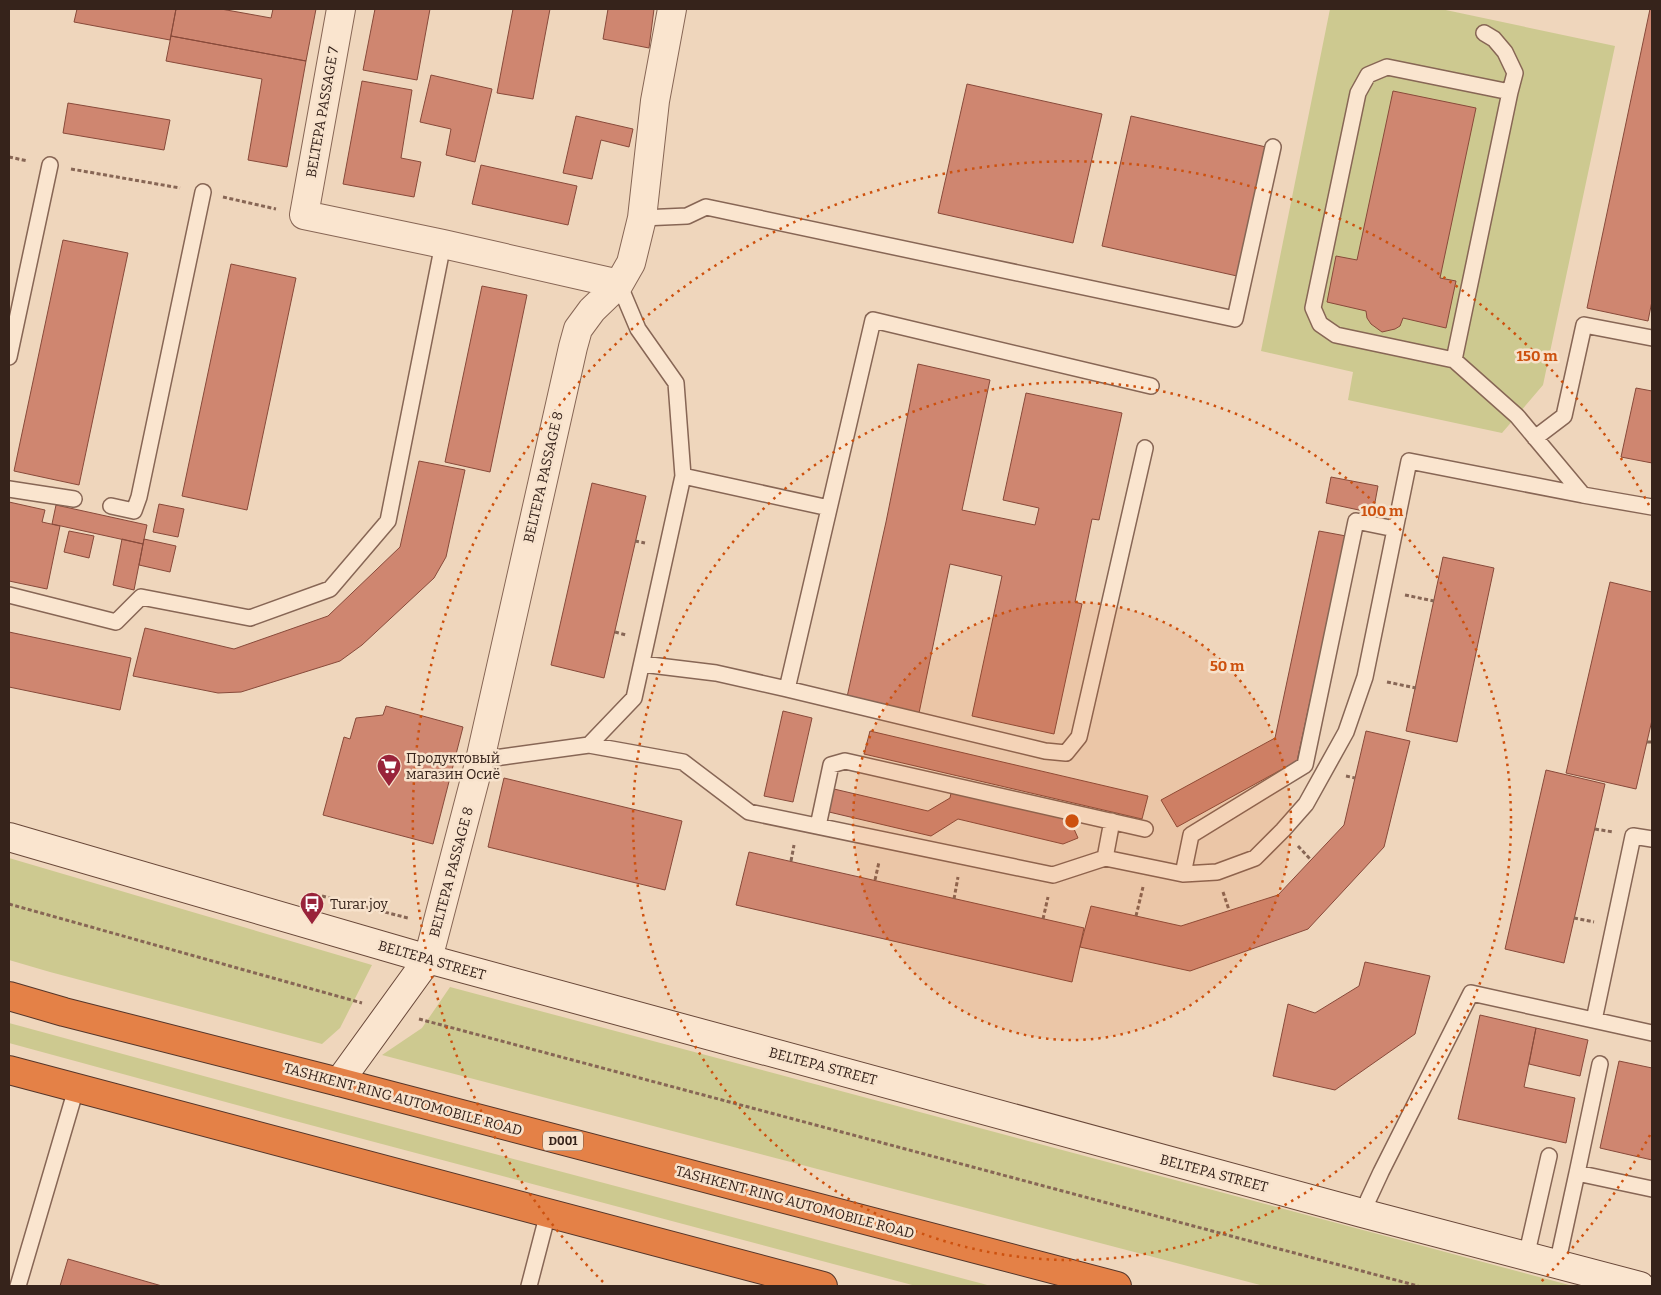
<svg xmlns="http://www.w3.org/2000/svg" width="1661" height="1295" viewBox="0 0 1661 1295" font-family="Bitter,serif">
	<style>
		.green { fill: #cdc990 }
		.building { fill: #cf8670; stroke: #884a3a }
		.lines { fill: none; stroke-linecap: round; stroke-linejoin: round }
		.lane-casing { stroke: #876655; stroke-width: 18 }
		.street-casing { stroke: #876655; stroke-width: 30 }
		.secondary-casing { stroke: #694839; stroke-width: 30 }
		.highway-casing { stroke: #55362a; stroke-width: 30 }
		.path { stroke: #876655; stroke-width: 3; stroke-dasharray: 4 2.5; stroke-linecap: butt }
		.lane { stroke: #fae5cf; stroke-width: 15 }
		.street { stroke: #fae5cf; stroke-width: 28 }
		.secondary { stroke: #fae5cf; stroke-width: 28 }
		.highway { stroke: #e48147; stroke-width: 28 }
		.ring { fill: none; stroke: #cd510e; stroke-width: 2.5; stroke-dasharray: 2.5 5 }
		.labels { text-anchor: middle; stroke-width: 5; stroke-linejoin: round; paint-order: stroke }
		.shield { fill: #f7e2cc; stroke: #705c50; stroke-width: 1 }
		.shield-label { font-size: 12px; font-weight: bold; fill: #36231b }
		.street-label { font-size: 14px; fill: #36231b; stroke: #f7e2cc }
		.poi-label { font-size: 14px; fill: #36231b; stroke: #f7e2cc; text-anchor: start }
		.centre { fill: #cd510e; stroke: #f7e2cc; stroke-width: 2.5 }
		.ring-label { font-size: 15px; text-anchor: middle; font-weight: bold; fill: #cd510e; stroke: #f7e2cc; stroke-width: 5; stroke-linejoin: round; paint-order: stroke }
	</style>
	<rect width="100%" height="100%" fill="#efd6bc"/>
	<path class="green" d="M1330,9h111l174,37 -72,339 -41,48 -154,-33 5,-28 -92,-21z
		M9,858l363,107 -32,63 -18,16 -272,-72 -41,-12z
		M450,987l1123,299h-309l-882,-231 40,-27z
		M9,1023l279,76 703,187h-75l-632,-168 -275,-75z"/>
	<path class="building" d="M77,9h99l-6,31 -96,-18z
		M176,9h45l50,9 2,-9h43l-10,52 -135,-25z
		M375,9h55l-13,71 -54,-10z
		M513,9h37l-17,90 -36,-6z
		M608,9h46l-5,39 -46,-9z
		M1650,9h2v292l-4,20 -61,-13z
		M171,36l135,25 -19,106 -39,-7 14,-81 -96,-18z
		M431,75l61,14 -17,73 -29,-7 5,-26 -31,-7z
		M362,81l50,9 -11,68 20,4 -7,35 -71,-13z
		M967,84l135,30 -29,129 -135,-30z
		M1393,91l83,17 -36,170 16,3 -10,47 -43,-10 -3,8 -5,3 -13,3 -11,-8 -4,-6 -1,-7 -39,-9 9,-46 21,4z
		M68,103l102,17 -6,30 -101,-17z
		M576,116l57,13 -4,18 -28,-7 -9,39 -29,-6z
		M1131,116l135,31 -29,129 -135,-30z
		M481,165l96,21 -9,39 -96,-21z
		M63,240l65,13 -49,232 -65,-14z
		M231,264l65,14 -49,232 -65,-14z
		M482,286l45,9 -37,177 -45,-10z
		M918,364l72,16 -28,130 73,15 4,-17 -36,-8 23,-107 96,20 -23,107 -7,-1 -17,83 7,2 -28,130 -82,-18 30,-140 -52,-12 -31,149 -72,-16 39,-175z
		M1636,388l16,3v72l-31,-6z
		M419,461l46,9 -19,87 -12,21 -72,67 -22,16 -99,31 -23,1 -85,-17 12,-48 89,21 94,-33 72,-69z
		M1331,477l47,9 -5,27 -47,-10z
		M592,483l54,13 -42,182 -53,-13z
		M9,502l36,8 -3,12 18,4 -13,63 -38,-8z
		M159,504l25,5 -6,28 -25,-5z
		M56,505l91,20 -4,19 -91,-20z
		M69,531l25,5 -5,22 -25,-6z
		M1319,531l27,5 -49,225 -120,66 -16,-27 114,-62z
		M122,539l21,5 -9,46 -21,-5z
		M144,539l32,7 -6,26 -31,-7z
		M1443,557l51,11 -37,174 -51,-11z
		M1610,582l42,10v128l-16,69 -70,-16z
		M9,632l122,26 -11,52 -111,-23z
		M386,706l77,21 -30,117 -110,-29 21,-78 6,2 6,-21 27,-3z
		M783,711l29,7 -19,84 -29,-6z
		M870,731l278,65 -6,23 -278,-65z
		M1366,731l44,10 -26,106 -76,82 -118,42 -110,-24 11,-41 90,20 97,-31 66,-70z
		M1546,770l59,14 -41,179 -59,-14z
		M504,778l178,43 -17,69 -177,-43z
		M834,789l94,22 22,-13 1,-5 119,27 8,18 -15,6 -105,-25 -27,17 -102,-24z
		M749,852l335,76 -12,54 -336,-77z
		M1365,962l65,14 -15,58 -80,56 -62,-14 15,-72 27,9 44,-27z
		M1480,1015l56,13 -12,59 51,11 -9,45 -108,-24z
		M1536,1028l52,12 -8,36 -51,-12z
		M1619,1061l33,7v92l-52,-12z
		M68,1259l94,27h-102z"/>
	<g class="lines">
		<defs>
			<path id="lane" d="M1484,33l10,6 11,13 10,21 -5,19
				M642,218l45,-2 19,-9 529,112 38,-172
				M9,357l41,-192
				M1454,360l56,-268 -123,-25 -19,8 -10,18 -45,215 7,16 16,11 118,25 63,56 66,79 69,12
				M1535,438l29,-22 20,-91 68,13
				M683,476l146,32
				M9,489l65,10
				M111,506l23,5 5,-14 64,-305
				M9,595l107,27 25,-25 109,21 80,-29 58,-68 55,-277
				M642,664l74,9 71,16 86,-369 278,66
				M787,689l258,62 21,2 13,-16 66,-289
				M589,745l45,-47 49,-222 -7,-93 -38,-54 -19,-45
				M480,760l109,-15 94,17 66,50 304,63 52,-17 78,16 34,-2 38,-14 28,-28 23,-26 40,-72 19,-55 44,-216 174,34
				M818,826l13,-61 14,-4 300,68
				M1105,858l7,-37
				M1183,874l8,-39 114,-70 51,-244 39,8
				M1594,1020l39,-184 19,3
				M1600,1064l-23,109 75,16
				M1362,1213l19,-41 90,-179 181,40
				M1526,1257l23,-101
				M1557,1265l20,-92
				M18,1286l58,-197
				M529,1286l19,-73"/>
			<path id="street" d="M341,9l-37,206 139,29 176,40
				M428,959l52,-199 93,-413 5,-18 14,-19 27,-26 12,-21 11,-45 13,-117 17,-92"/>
			<path id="secondary" d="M9,837l419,122 934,254 278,73
				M339,1082l89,-123"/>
			<path id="highway" d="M9,996l55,16 275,70 778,204
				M9,1070l814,216"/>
		</defs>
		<use href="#lane" class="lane-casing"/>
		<use href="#street" class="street-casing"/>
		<use href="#secondary" class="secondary-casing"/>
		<use href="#highway" class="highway-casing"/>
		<path class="path" d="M9,157l19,4
			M71,169l109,19
			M223,197l53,12
			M635,541l10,2
			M1405,595l29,6
			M615,632l11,3
			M1387,682l29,6
			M1647,742h5
			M1346,776l9,2
			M1595,829l18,3
			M1298,846l13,14
			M791,861l3,-16
			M875,880l4,-18
			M1223,892l6,18
			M322,896l86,22
			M954,899l4,-22
			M9,904l353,99
			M1136,916l7,-29
			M1574,918l20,4
			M1043,919l5,-22
			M419,1019l999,267"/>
		<use href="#lane" class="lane"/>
		<use href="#street" class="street"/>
		<use href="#secondary" class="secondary"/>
		<use href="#highway" class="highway"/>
	</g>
	<circle cx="1072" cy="821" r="219" fill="#cd510e" fill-opacity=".12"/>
	<g class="ring">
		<circle cx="1072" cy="821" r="219"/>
		<circle cx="1072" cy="821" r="439"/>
		<path d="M1650 1135A658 658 0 0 1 1541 1282M603 1282A658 658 0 1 1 1650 507"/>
	</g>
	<defs>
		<symbol id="supermarket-pin" viewBox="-11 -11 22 30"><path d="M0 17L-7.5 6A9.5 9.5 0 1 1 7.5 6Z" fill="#99233a" stroke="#f7e2cc"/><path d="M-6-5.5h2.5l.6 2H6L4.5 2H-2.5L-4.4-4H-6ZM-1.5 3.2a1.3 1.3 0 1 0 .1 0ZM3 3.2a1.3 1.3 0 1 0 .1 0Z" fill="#fff"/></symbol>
		<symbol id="bus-pin" viewBox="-11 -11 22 30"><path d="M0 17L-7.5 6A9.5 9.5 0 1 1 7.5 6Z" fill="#99233a" stroke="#f7e2cc"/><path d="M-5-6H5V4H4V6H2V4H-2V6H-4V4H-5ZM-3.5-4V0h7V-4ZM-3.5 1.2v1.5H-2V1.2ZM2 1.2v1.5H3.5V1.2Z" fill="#fff"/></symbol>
	</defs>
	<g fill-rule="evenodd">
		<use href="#supermarket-pin" x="375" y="752" width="28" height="38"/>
		<use href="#bus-pin" x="298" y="890" width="28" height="38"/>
	</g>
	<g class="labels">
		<rect class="shield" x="543" y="1131.5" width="40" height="19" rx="4"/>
		<g class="shield-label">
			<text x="563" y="1145">D001</text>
		</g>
		<g class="street-label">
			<text transform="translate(322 112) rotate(-80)" y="5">BELTEPA PASSAGE 7</text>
			<text transform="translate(543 477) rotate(-77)" y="5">BELTEPA PASSAGE 8</text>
			<text transform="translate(451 872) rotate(-75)" y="5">BELTEPA PASSAGE 8</text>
			<text transform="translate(432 960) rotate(16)" y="5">BELTEPA STREET</text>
			<text transform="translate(823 1066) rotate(15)" y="5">BELTEPA STREET</text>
			<text transform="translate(403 1099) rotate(15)" y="5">TASHKENT RING AUTOMOBILE ROAD</text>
			<text transform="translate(1214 1173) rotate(15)" y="5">BELTEPA STREET</text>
			<text transform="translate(795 1202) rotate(15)" y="5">TASHKENT RING AUTOMOBILE ROAD</text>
		</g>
		<g class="poi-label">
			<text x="406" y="763">Продуктовый<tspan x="406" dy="16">магазин Осиё</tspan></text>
			<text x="330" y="909">Turar joy</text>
		</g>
	</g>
	<circle cx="1072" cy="821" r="8" class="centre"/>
	<g class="ring-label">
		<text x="1537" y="361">150 m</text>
		<text x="1382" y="516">100 m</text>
		<text x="1227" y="671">50 m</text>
	</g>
	<rect width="1661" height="1295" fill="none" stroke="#36231b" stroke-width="20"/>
</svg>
